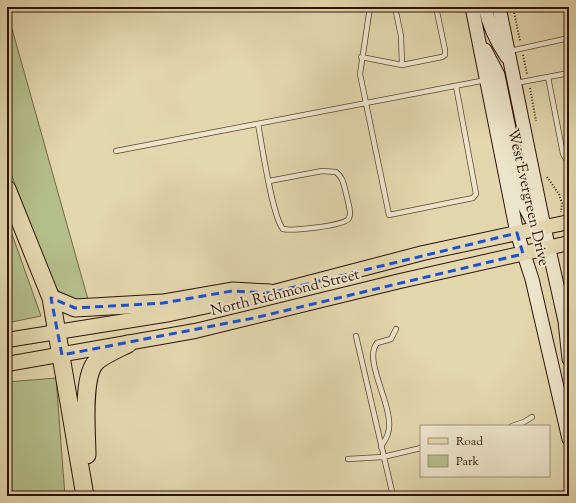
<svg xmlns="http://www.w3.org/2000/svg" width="576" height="503" viewBox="0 0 576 503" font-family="'Sorts Mill Goudy',serif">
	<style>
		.green { fill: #b4be8b; stroke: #726848 }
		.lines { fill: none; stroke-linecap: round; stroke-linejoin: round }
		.lane-casing { stroke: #5c4430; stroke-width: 6 }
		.secondary-casing { stroke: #2f1306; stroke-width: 15 }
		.primary-casing { stroke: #2f1306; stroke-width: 16 }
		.highway-casing { stroke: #2f1306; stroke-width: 19 }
		.path { stroke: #2f1306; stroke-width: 2; stroke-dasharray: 1 2; stroke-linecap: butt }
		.lane { stroke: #ede5cb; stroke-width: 4.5 }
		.secondary { stroke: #ede5cb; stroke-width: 13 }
		.primary { stroke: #e3d7af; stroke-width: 14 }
		.highway { stroke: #e3d7af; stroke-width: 17 }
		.marked { fill: none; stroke: #1d4ed8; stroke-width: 3; stroke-dasharray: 8 5; stroke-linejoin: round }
		.labels { text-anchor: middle; stroke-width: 4; stroke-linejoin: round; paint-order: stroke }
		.street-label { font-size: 15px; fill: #2f1306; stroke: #ede5cb }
	</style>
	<rect width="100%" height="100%" fill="#e3d7af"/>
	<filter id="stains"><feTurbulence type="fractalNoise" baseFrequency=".005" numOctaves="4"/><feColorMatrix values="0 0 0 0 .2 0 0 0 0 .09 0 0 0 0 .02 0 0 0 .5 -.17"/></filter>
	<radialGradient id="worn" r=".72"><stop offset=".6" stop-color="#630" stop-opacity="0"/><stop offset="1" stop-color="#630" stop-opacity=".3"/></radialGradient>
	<path class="green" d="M7,11l82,292c-26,-7 -27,-3 -39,-27l-43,-113z
		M7,220l34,96 -34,7z
		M56,378l9,118h-58v-114z"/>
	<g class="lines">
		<defs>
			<path id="lane" d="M370,7l-10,67 29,141 84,-17 3,-4 -20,-108
				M395,7l6,29 1,29
				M510,51l59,-13
				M361,57l41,8 40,-8 3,-2v-5l-9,-43
				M548,77l15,77 6,10
				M516,83l53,-10
				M258,124c4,21 14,92 25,105 9,2 63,-3 66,-11 3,-6 -1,-15 -2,-21 -3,-10 -3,-19 -11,-25l-14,-1 -53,10
				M116,151l370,-71
				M356,336l37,160
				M512,426l12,-4 8,-5
				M381,447c2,-4 6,-9 7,-14 8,-24 -26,-72 -11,-90l14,-4 5,-10
				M348,459l35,-2 38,-9"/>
			<path id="secondary" d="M472,7l45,226 15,46 37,160
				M485,7c4,19 11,34 22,50
				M499,7l45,220 21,94 4,38
				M485,50l13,25 27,132 16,30"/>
			<path id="primary" d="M7,340l163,-26 100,-21 153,-40 146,-31
				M7,364l188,-33 205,-50 169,-38"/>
			<path id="highway" d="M7,189l44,109 34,198
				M51,298l24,10 88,-5 69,-12 38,2
				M87,455c0,-21 -6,-80 10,-94 9,-7 21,-12 31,-17"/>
		</defs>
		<use href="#lane" class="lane-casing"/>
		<use href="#secondary" class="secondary-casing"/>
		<use href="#primary" class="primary-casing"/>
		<use href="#highway" class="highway-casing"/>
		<path class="path" d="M513,7l7,34
			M523,55l4,19
			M530,88l6,33
			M547,177l12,17 3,9 -1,9
			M568,275l1,-5"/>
		<use href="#lane" class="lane"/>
		<use href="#secondary" class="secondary"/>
		<use href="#primary" class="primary"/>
		<use href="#highway" class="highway"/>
	</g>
	<path class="marked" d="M517,233l6,21 -269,64 -192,37 -11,-57 24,10 88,-5 69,-12 38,2z"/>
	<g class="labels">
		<g class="street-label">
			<text transform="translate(529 197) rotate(77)" y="5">West Evergreen Drive</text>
			<text transform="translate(285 292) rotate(-14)" y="5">North Richmond Street</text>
		</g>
	</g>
	<rect width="576" height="503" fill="none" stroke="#e3d7af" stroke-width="24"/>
	<rect x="8" y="8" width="560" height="487" fill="none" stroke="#2f1306" stroke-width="2"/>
	<rect x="12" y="12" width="552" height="479" fill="none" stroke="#2f1306"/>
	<rect x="420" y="425" width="130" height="52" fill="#ede5cb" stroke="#a1917c"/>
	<rect x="428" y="438" width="20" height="6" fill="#e3d7af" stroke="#a1917c"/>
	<text x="456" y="445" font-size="12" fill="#2f1306">Road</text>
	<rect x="428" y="455" width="20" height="12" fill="#b4be8b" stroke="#a1917c"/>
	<text x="456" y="465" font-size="12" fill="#2f1306">Park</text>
	<rect width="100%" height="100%" filter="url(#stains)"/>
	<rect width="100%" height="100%" fill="url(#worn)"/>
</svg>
